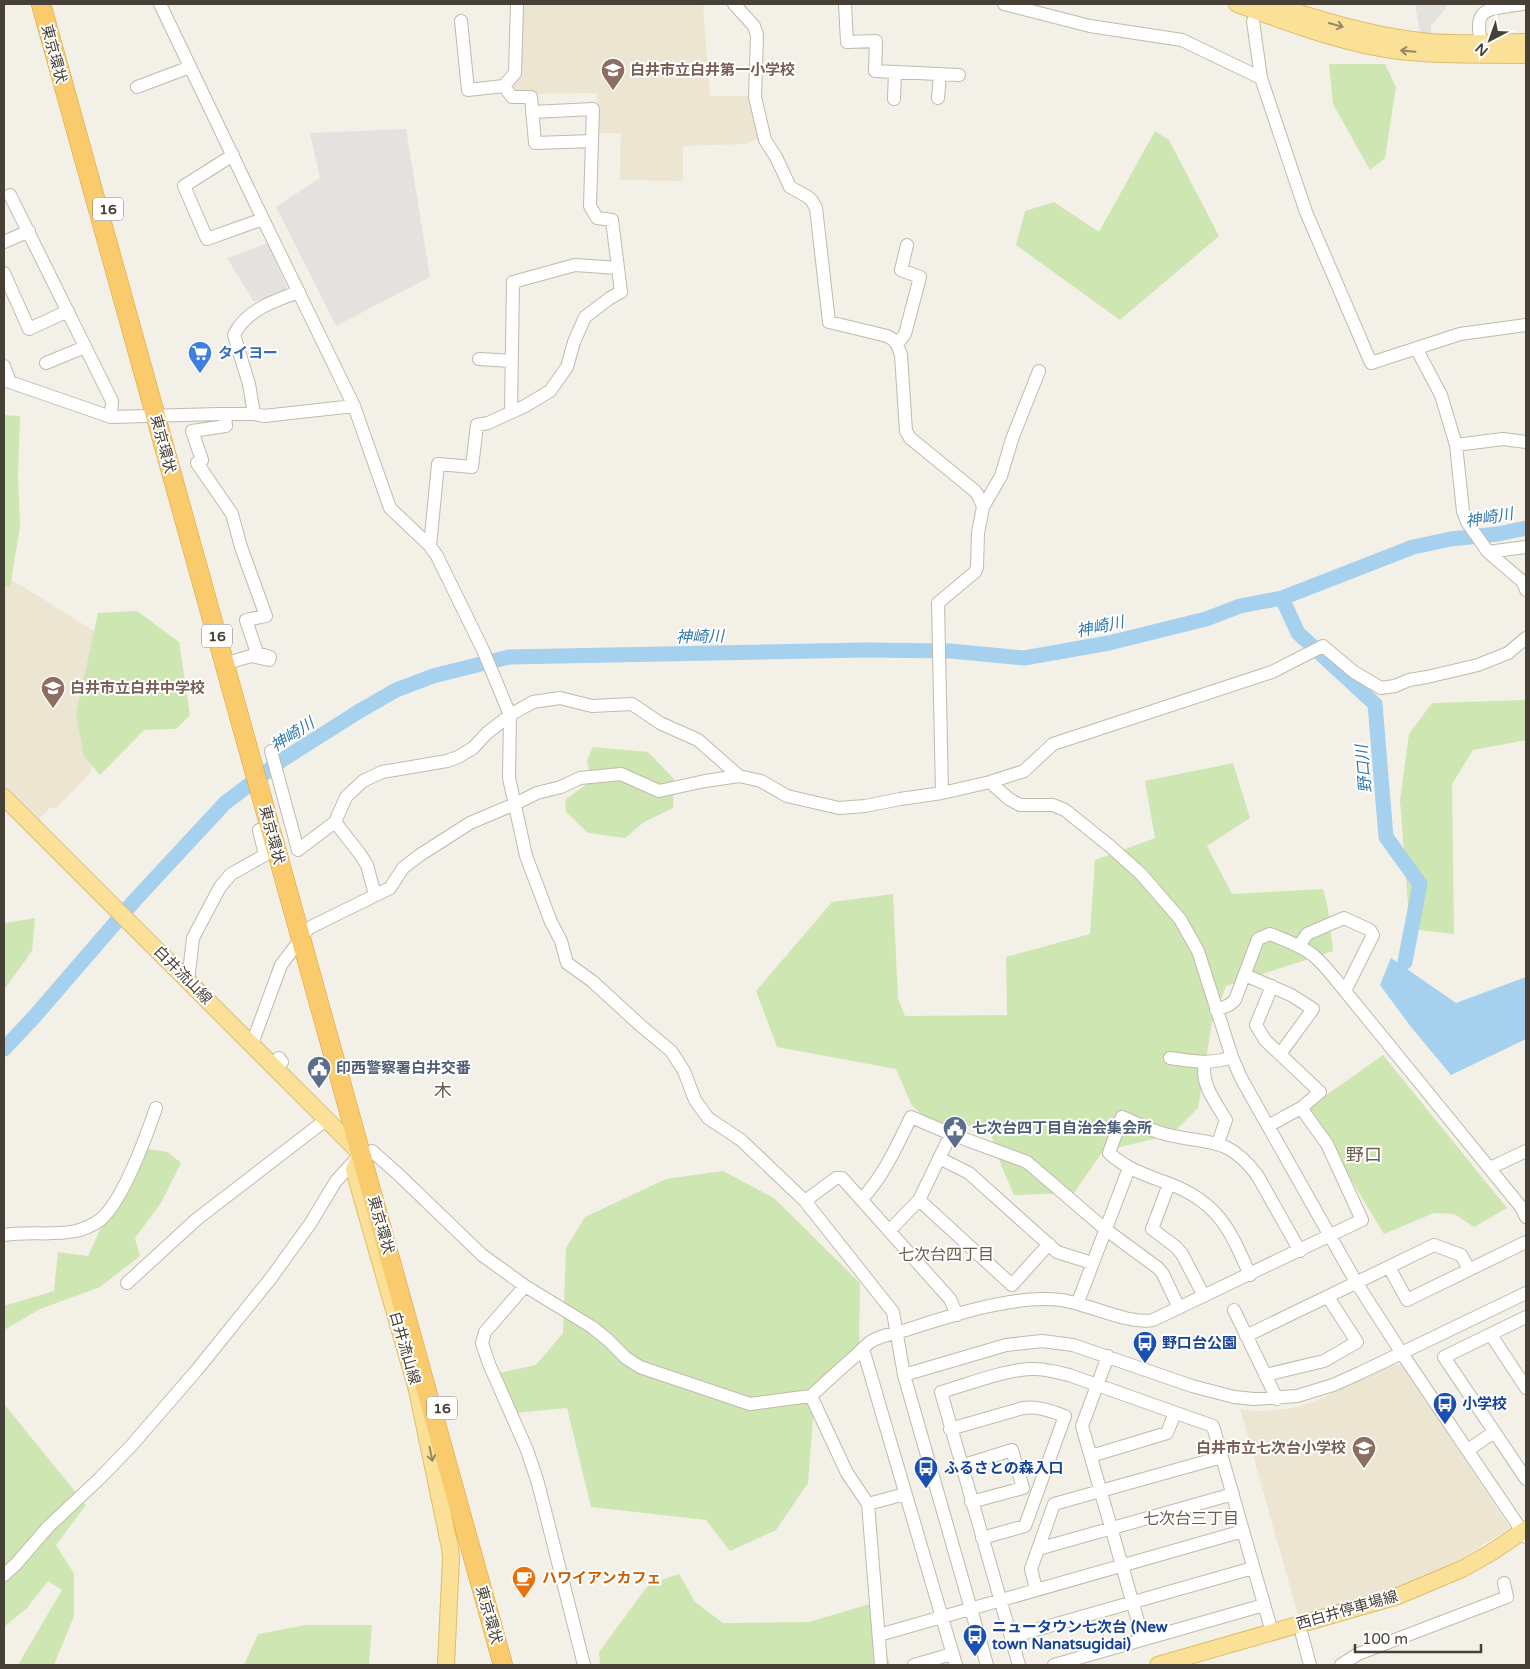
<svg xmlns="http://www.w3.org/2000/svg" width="1530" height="1669" viewBox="0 0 1530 1669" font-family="'Varela Round','Noto Sans JP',sans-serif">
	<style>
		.education { fill: #ece5d2 }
		.green { fill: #cee6b1 }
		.parking { fill: #e4e2df }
		.water { fill: #a5d0ee }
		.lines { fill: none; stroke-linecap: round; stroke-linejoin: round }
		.river { stroke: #a5d0ee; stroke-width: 15 }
		.minor-casing { stroke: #c1baad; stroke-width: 14 }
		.major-casing { stroke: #e0bd68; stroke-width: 18 }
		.highway-casing { stroke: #d9a03c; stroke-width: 20 }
		.minor { stroke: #fff; stroke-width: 12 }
		.major { stroke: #fbe098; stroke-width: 16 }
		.highway { stroke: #facb6c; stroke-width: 19 }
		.oneway { stroke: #978862 }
		.labels { text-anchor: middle; stroke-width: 4; stroke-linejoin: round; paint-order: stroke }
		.shield { fill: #fff; stroke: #7e7972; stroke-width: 1 }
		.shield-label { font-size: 14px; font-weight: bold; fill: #464036 }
		.street-label { font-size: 15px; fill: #464036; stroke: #fff }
		.education-label { font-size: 15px; font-weight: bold; fill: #785e54; stroke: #fff; text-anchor: start }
		.shop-label { font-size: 15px; font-weight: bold; fill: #366cbe; stroke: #fff; text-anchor: start }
		.service-label { font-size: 15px; font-weight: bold; fill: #4e5e75; stroke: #fff; text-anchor: start }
		.transit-label { font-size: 15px; font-weight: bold; fill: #164399; stroke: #fff; text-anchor: start }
		.food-label { font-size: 15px; font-weight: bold; fill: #c56008; stroke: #fff; text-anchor: start }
		.water-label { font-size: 16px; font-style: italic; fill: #327aaf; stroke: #fff }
		.neighbourhood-label { font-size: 16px; fill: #695e4e; stroke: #fff }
		.quarter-label { font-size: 18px; fill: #695e4e; stroke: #fff }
	</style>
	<rect width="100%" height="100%" fill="#f3f0e7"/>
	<path class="education" d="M523,4h180l7,92h38l3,5 7,37 -12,6 -63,2v35l-63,-1 1,-47h-23l-1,-40 -80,1 -1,-5 -3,-1v-8l5,-5z
		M4,575l111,69 -25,129 -34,35h-6l-13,13 -33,-33z
		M1395,1364l7,2 108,162 -56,35 -54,25 -32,10 -70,17 -58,-206 17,2 18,-1 18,-2 21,-6z"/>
	<path class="green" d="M1329,64h56l11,23 -11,71 -15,12 -37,-66z
		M1155,131l14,9 50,96 -99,84 -104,-75 9,-34 29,-9 45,30z
		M4,415l16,1 -2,59 2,52 -10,60 -6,-1z
		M137,611l42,31 11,73 -14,14 -32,1 -44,45 -16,-19 -8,-42 22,-101z
		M1526,700v40l-53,10 -21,34 2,150 -44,-5 -10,-128 9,-67 23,-31z
		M593,747l55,5 26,27 -1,29 -29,14 -19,16 -37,-5 -22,-21 -1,-12 26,-19 -4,-21z
		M1233,763l17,55 -43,28 25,48 91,-5 5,20 5,42 -107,35 -14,37 -14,85 -27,27 -68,16 -29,42 -60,2 -13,-30 -12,-37 -60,-6 -18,-18 -15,-35 -119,-22 -21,-56 76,-89 61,-8 5,104 7,18 102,-1 -1,-58 84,-23 5,-74 60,-22 -10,-57z
		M35,918l-3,33 -28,39v-64l2,-3z
		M1383,1055l124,153 -33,19 -20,-13 -20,-1 -50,21 -76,-126z
		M148,1149l20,3 13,11 -20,40 -26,35 5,18 -40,31 -60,22 -36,21v-24l50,-15 4,-39 30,4 11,-24z
		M723,1171l51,27 86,85 -1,67 -44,42 -7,91 -32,47 -46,21 -24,-31 -115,-13 -24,-99 -61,6 -12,-21 4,-20 38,-8 27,-32 3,-85 19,-31 81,-38z
		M4,1404l82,101 -30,40 18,29v42l-20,49h-36l44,-75 -14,-9 -21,27 -23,19z
		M679,1574l16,28 28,21 86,-1 61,-18 20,61h-290l-1,-13 50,-68z
		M306,1625h66l-3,40h-125l14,-31z"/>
	<path class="parking" d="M1415,4h34l-18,22v8l-11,-1z
		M406,129l24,148 -94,49 -60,-119 44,-29 -10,-45z
		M268,243l20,47 -34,12 -27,-44z"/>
	<path class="water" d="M1391,958l65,45 70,-26v62l-75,36 -40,-48 -31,-42z"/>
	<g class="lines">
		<path class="river" d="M1282,598l16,35 77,71 11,133 34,47 -15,78
			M4,1049l31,-33 100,-116 90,-97 57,-43 76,-48 38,-22 37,-14 76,-19 357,-7 85,1 73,7 85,-15 97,-24 34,-13 42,-8 131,-51 38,-8 47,-5 28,-6"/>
		<defs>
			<path id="minor" d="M160,4l101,211 93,191 36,102 40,38 7,10 46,94 27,65 -1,63 17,78 25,66 10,19 6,22 25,18 48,44 31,26 13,20 11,29 13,18 33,22 64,61 88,111 11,63 83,290
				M517,4l-2,69 -11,13 8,11h19l4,46 57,-2
				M734,4l20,22 3,9 -2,62 10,43 11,17 14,30 18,10 4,4 4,7 13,114 58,14c9,4 11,10 14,19l5,76 4,7 65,53 4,6 4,10 -5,26 -1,34 -2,5 -37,31 4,190
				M845,4l2,38 29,-1 -1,30 84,4
				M1004,4l86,22 92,14 79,38
				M461,21l7,69 36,-4
				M1253,21l8,57 45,134 65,151 89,-29 66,-9
				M1483,51c-11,-44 0,-41 39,-47
				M137,87l53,-20
				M938,98l2,-24
				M894,99l1,-27
				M233,155l-49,31 23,53 56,-20
				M10,195l102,206 -1,16
				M4,242l25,-11
				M4,273l25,56 39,-18
				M897,344l8,-10 15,-57 -19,-7 6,-25
				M1416,348l25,47 15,50 7,66 4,11 21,30 35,30 3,8
				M479,359l33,2
				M46,363l39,-16
				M4,366l6,16
				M4,380l107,37 108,-3h35l10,2 90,-10
				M511,412l2,-130 62,-17 43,3
				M225,414l1,12 -34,5 10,29 -5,3 35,51 9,33 25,69 -20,4 11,33 13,4 -1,3 -18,-4 -17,5
				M254,414l-5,-30 -15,-49c11,-24 41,-35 65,-43
				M1456,445l47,-6 23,3
				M983,507l18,-31 11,-37 27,-68
				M430,546l8,-82 34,3 5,-42 11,-2 37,-17 25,-15 17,-24 7,-25 11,-25 25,-19 11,-6 -9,-72 -15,-2 -7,-12 3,-97 -61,3
				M1488,552l38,-5
				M271,751l27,99 37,-28 11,-25 17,-16 19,-9 65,-11 11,-4 15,-9 14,-15 23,-18 23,-13 27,-4 32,8 40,-2 28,19 38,17 41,36
				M990,782l19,17 11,6h33l12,5 46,37 30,27 39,45 18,32 34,106 9,21 27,48 88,156 45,70 125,185
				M335,822l25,32 7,11 8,30
				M1299,946l8,-12 37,-16 26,12 3,5 -28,56
				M1245,975l46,20 22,14 -33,45
				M188,981l5,-43 27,-51 11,-13 34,-19 -6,-25
				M1216,1010l13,-5 6,-5 23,-61 12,-5c15,6 30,11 43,21 12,10 22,24 32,36l176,216 5,10
				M252,1044l29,-79 28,-37 81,-40 13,-20 17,-13 50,-32 45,-19 22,-11 24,-6 19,-9 41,-4 38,17 46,-10 34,-5 22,5 26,15 52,12 26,-2 35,-7 42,-6 48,-11 34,-11 29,-27 219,-72 51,-26 31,26 27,16 14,-2 14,-6 18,-3 51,-12 30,-12 18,-15
				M1170,1058c22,3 40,7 62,-1
				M1205,1062c-5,22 10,39 21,58l-8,23
				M273,1065l6,-7 3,4 -6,6
				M1268,1126l33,-18 19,-16 -55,-52 -9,-15 16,-39
				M372,1151l26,23 84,81 43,31 67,41 16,13 18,18 14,9 110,37 61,-8
				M939,1158l30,15 88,79 35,11
				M1490,1168l36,-17
				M1169,1184l-17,45 24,18 6,7 22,42
				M862,1199c22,-24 35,-53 49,-82l40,17 76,28 78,67 53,39 5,6 16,34
				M919,1200l93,85 37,-41
				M805,1201l31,-23h6l108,121 7,16
				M890,1230l29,-30 32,-66
				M4,1235c24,-4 48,1 72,-4 8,-2 17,-6 24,-11 23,-19 46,-83 56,-112
				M1389,1267l18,33 119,-58
				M1250,1275c-20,-45 -31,-72 -80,-91 -24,-9 -42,-14 -61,-31l13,-36c14,6 28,13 43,17 43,11 62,1 92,41l43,76
				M127,1283l70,-64 130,-100
				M525,1286l-40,46 -3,11 7,21 38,86 11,33 46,182
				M1078,1302l51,-134
				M1234,1310l43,89
				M1526,1317l-82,40 82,122
				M1491,1335l35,53
				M1246,1336l188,-91 27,10 8,14
				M863,1349l93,316
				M1108,1356l-26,70 61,213
				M904,1375l102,-30 36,-4 31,4 119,41 42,11 20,2 43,-3 36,-11 27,-12 166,-80
				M1265,1375l59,-14 33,-19 -29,-45
				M950,1429l73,-21c15,-2 28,3 42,8l-40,110 -43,12
				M1468,1450l26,-18
				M1091,1456l76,-23 8,-20
				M961,1466l51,-16 11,38 -52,14
				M868,1504l37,-10
				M1038,1549l195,-55
				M4,1575l12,-11 32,-37 52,-49 31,-32 65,-75 75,-93 39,-54 26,-43 22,-24
				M1036,1589l-5,-20 23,-65 168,-47
				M879,1635l364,-104
				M1302,1635l8,30
				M1011,1637l242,-69
				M881,1665l-13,-161 -21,-31 -36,-77c14,-13 28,-26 42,-38 6,-5 11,-11 17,-16 9,-6 25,-9 36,-12 44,-14 109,-36 155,-30 28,4 68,25 92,20l209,-100 -35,-76 -26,-36
				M914,1665l38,-11
				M1019,1665l-78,-273c25,-7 68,-24 93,-23 12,0 23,3 35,6l144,51 59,206
				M1054,1665l210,-60
				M1341,1665l17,-11 149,-57 -3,-14"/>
			<path id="major" d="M1237,4c53,19 106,40 162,47 42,5 85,3 127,4
				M1273,4c51,18 103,33 157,38 32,3 64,0 96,0
				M4,797l357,357
				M361,1154l-7,16 63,220 33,158 1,10 -5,107
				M1158,1665l240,-69 64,-27 30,-17 34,-23"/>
			<path id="highway" d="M41,4l462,1661"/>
		</defs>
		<use href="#minor" class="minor-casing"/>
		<use href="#major" class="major-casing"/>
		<use href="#highway" class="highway-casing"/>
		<use href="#minor" class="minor"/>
		<use href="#major" class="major"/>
		<use href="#highway" class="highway"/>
	</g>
	<defs><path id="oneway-shaft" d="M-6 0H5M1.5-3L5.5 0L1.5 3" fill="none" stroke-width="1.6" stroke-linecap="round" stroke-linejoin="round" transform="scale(1.25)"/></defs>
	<g class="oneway">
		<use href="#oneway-shaft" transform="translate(1336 25) rotate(16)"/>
		<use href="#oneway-shaft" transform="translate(1408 51) rotate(-175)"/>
		<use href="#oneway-shaft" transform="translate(431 1454) rotate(78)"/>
	</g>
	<defs>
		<symbol id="school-pin" viewBox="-11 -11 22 30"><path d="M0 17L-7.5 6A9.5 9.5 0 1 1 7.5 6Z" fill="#8d6e63" stroke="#fff"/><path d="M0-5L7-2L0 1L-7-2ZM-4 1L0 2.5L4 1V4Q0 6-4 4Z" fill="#fff"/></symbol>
		<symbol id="supermarket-pin" viewBox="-11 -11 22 30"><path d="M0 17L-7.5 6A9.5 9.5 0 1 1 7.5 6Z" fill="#3f7fe0" stroke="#fff"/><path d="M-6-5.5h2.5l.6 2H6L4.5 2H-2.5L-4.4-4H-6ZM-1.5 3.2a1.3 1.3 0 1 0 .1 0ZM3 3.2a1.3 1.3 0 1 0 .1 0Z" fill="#fff"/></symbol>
		<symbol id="civic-pin" viewBox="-11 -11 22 30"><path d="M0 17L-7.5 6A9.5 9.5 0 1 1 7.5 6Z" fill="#5c6f8a" stroke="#fff"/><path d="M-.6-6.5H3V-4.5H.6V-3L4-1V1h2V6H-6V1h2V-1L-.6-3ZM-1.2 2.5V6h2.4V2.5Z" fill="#fff"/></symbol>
		<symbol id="bus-pin" viewBox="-11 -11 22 30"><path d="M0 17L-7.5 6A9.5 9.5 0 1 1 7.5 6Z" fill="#1a4fb4" stroke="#fff"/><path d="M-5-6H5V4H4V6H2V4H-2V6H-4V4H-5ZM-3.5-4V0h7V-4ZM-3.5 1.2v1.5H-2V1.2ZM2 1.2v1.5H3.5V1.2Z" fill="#fff"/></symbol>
		<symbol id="cafe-pin" viewBox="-11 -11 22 30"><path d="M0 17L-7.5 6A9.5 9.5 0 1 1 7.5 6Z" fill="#e8710a" stroke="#fff"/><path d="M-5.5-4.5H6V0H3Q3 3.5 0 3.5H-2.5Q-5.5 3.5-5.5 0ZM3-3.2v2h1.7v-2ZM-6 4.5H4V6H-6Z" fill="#fff"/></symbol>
	</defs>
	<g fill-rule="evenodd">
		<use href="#school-pin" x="599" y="56" width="28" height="38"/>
		<use href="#supermarket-pin" x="186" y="339" width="28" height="38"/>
		<use href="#school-pin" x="39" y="674" width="28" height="38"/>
		<use href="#civic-pin" x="305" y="1054" width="28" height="38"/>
		<use href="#civic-pin" x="941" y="1114" width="28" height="38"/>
		<use href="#bus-pin" x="1131" y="1329" width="28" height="38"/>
		<use href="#bus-pin" x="1431" y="1390" width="28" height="38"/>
		<use href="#school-pin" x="1350" y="1434" width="28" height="38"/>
		<use href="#bus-pin" x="912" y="1454" width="28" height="38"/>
		<use href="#cafe-pin" x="510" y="1564" width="28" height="38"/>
		<use href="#bus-pin" x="961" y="1622" width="28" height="38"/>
	</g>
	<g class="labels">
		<g class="shield">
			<rect x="93" y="197.5" width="30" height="23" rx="4"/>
			<rect x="202" y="624.5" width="30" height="23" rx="4"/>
			<rect x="427" y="1396.5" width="30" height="23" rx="4"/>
		</g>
		<g class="shield-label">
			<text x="108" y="214">16</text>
			<text x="217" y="641">16</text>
			<text x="442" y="1413">16</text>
		</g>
		<g class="street-label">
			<text transform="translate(54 54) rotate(75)" y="5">東京環状</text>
			<text transform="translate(163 444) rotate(75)" y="5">東京環状</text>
			<text transform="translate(272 835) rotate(75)" y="5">東京環状</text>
			<text transform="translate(183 975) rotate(45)" y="5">白井流山線</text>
			<text transform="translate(381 1225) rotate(74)" y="5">東京環状</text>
			<text transform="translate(405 1348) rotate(74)" y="5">白井流山線</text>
			<text transform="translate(1347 1610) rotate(-16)" y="5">西白井停車場線</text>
			<text transform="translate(489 1615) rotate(74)" y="5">東京環状</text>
		</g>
		<g class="education-label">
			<text x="630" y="75">白井市立白井第一小学校</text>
			<text x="70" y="693">白井市立白井中学校</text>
			<text x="1346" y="1453" text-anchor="end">白井市立七次台小学校</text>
		</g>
		<g class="shop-label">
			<text x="218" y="358">タイヨー</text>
		</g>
		<g class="service-label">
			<text x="336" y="1073">印西警察署白井交番</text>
			<text x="972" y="1133">七次台四丁目自治会集会所</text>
		</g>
		<g class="transit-label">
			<text x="1162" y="1348">野口台公園</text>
			<text x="1462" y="1409">小学校</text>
			<text x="944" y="1473">ふるさとの森入口</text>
			<text x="992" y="1632">ニュータウン七次台 (New<tspan x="992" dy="17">town Nanatsugidai)</tspan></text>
		</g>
		<g class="food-label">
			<text x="542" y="1583">ハワイアンカフェ</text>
		</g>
		<g class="water-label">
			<text transform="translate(1489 517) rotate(-10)" y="6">神崎川</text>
			<text transform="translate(1100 626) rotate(-12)" y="6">神崎川</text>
			<text transform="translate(700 636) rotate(-1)" y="6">神崎川</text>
			<text transform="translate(292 734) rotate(-33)" y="6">神崎川</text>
			<text transform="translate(1363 769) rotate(-95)" y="6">野口川</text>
		</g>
		<g class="neighbourhood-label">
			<text x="946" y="1260">七次台四丁目</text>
			<text x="1191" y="1524">七次台三丁目</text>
		</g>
		<g class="quarter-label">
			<text x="443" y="1097">木</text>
			<text x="1364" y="1161">野口</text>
		</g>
	</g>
	<rect width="1530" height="1669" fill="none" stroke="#464036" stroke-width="10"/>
	<g transform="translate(1490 40) rotate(221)" stroke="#ffffff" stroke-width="4" paint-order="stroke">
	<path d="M0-4L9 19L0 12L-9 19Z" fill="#464036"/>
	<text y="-8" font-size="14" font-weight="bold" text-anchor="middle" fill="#464036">N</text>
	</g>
	<path d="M1355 1644v8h126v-8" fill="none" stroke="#464036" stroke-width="2.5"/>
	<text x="1362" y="1644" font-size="15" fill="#464036" stroke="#ffffff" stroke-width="4" paint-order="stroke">100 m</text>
</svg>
